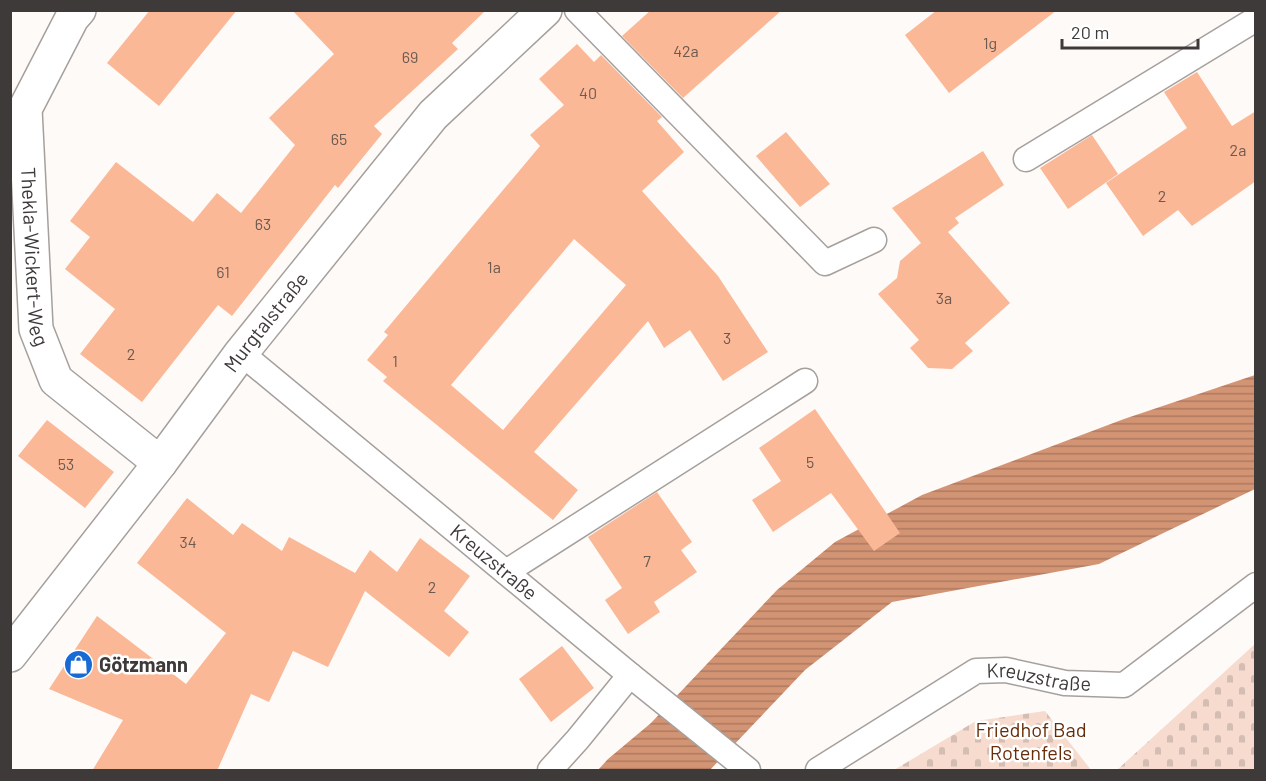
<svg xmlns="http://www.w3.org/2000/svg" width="1266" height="781" viewBox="0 0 1266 781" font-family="Barlow,sans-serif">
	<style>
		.cemetery { fill: url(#cemetery-stones) }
		.water { fill: url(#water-rules) }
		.building { fill: #fab897; fill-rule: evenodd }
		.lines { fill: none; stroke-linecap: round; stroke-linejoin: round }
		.lane-casing { stroke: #a6a09d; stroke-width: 27 }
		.street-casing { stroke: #a6a09d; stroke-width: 36 }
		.secondary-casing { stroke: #a6a09d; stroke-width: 36 }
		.lane { stroke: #fff; stroke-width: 24 }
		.street { stroke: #fff; stroke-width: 33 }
		.secondary { stroke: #fff; stroke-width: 33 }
		.labels { text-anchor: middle; stroke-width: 5; stroke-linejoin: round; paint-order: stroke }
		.number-label { font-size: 16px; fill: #6c5a50 }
		.street-label { font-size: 20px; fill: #3d3a39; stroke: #fff }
		.poi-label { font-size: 20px; font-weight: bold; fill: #3d3a39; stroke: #fff; text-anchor: start }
		.park-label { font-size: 20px; fill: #672d08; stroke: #fff }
	</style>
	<defs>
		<pattern id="cemetery-stones" width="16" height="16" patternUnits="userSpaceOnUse" patternTransform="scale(1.5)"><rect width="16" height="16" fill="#f6dbce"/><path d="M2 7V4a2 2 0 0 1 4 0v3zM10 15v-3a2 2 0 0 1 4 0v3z" fill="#d4bdb2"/></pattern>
		<pattern id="water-rules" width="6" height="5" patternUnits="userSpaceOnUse" patternTransform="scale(1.5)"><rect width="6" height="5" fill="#d39474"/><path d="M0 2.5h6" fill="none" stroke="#ac7a60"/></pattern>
	</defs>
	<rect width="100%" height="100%" fill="#fefaf8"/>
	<path class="cemetery" d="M1255,644v126h-138z
		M1045,711l46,59h-197l82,-49z"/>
	<path class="water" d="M1255,375v114l-156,75 -207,38 -87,68 -95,100h-112l10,-11 43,-36 126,-133 58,-48 87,-47 202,-76z"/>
	<path class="building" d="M150,10h87l-78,96 -52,-43z
		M292,10h194l-34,33 6,6 -84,77 8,8 -44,54 -3,-3 -103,131 -14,-11 -76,97 -62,-48 35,-45 -50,-40 25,-32 -20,-16 46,-59 77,60 24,-29 24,20 54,-68 -26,-27 65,-64z
		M651,10h131l-99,88 -61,-62z
		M937,10h120l-108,83 -44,-58z
		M577,44l17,18 7,-7 61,62 -5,4 27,31 -42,39 76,85 50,76 -45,29 -33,-51 -26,18 -16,-27 -114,131 44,38 -25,30 -170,-139 4,-4 -20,-17 21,-25 -4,-3 156,-186 -10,-11 34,-30 -25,-26zM574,239l52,46 -123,145 -52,-45z
		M1197,72l35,54 24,-15v70l-64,45 -14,-16 -35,26 -37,-53 81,-55 -23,-36z
		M786,132l44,52 -30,23 -44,-51z
		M1092,135l26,39 -50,35 -28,-41z
		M983,151l21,34 -49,33 4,5 -11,9 62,71 -45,40 8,8 -21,18 -24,-1 -18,-20 9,-8 -41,-46 19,-16 3,-17 21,-18 -29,-35z
		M815,409l85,124 -26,18 -43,-58 -58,39 -21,-32 29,-19 -22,-33z
		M47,420l67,52 -29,36 -67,-52z
		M657,492l35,50 -11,8 16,22 -43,30 6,10 -32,22 -23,-34 17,-12 -34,-51z
		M187,498l46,37 9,-12 40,28 7,-14 66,36 15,-23 27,22 23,-34 50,38 -26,35 25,21 -20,25 -84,-66 -37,76 -35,-16 -24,51 -18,-8 -34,77h-125l31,-51 -74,-31 48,-73 89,68 40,-51 -89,-70z
		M562,646l32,42 -43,34 -32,-43z"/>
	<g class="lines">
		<defs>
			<g id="lane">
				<path d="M577,10l248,253 49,-23"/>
				<path d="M1026,159l230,-140"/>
				<path id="s1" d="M241,353l389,322 118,95"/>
				<path d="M506,572l299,-191"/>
				<path d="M550,770l28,-31 52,-64"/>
				<path id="s2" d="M818,770l158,-99 30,-1 59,13 59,2 132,-100"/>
			</g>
			<g id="street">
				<path id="s3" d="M79,10l-7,8 -47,91 11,220 20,51 104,83"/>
			</g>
			<g id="secondary">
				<path id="s4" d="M10,655l150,-192 81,-110 192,-238 112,-105"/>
			</g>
		</defs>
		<use href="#lane" class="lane-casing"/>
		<use href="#street" class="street-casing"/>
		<use href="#secondary" class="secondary-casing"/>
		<use href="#lane" class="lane"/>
		<use href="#street" class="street"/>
		<use href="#secondary" class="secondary"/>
	</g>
	<defs>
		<symbol id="shop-disc" viewBox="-11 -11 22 22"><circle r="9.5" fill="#186ad4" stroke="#fff"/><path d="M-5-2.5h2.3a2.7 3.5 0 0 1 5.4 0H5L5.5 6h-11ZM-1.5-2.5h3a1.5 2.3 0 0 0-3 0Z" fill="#fff"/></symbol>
	</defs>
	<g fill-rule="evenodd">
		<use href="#shop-disc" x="62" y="648" width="33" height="33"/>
	</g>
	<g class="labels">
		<g class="number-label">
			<text x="990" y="49">1g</text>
			<text x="686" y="57">42a</text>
			<text x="410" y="63">69</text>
			<text x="588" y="99">40</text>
			<text x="339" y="145">65</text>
			<text x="1238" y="156">2a</text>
			<text x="1162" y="202">2</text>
			<text x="263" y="230">63</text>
			<text x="494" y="273">1a</text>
			<text x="223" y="278">61</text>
			<text x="944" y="304">3a</text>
			<text x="727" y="344">3</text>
			<text x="131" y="360">2</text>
			<text x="395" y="367">1</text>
			<text x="810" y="468">5</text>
			<text x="66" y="470">53</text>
			<text x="188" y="548">34</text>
			<text x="647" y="567">7</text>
			<text x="432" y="593">2</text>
		</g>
		<g class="street-label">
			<text dy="7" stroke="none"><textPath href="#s3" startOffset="261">Thekla-Wickert-Weg</textPath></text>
			<text dy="7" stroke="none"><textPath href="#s4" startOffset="420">Murgtalstraße</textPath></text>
			<text dy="7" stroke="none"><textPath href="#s1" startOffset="328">Kreuzstraße</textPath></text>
			<text dy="7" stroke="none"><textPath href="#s2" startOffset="250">Kreuzstraße</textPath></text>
		</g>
		<g class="poi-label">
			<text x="99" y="672">Götzmann</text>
		</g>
		<g class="park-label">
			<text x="1031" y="737">Friedhof Bad<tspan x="1031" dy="23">Rotenfels</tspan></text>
		</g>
	</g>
	<rect width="1266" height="781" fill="none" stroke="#3d3a39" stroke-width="24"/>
	<path d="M1062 39v9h136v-9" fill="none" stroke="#3d3a39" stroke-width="3"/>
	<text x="1071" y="39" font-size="18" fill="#3d3a39" stroke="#ffffff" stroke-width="4.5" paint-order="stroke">20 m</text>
</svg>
